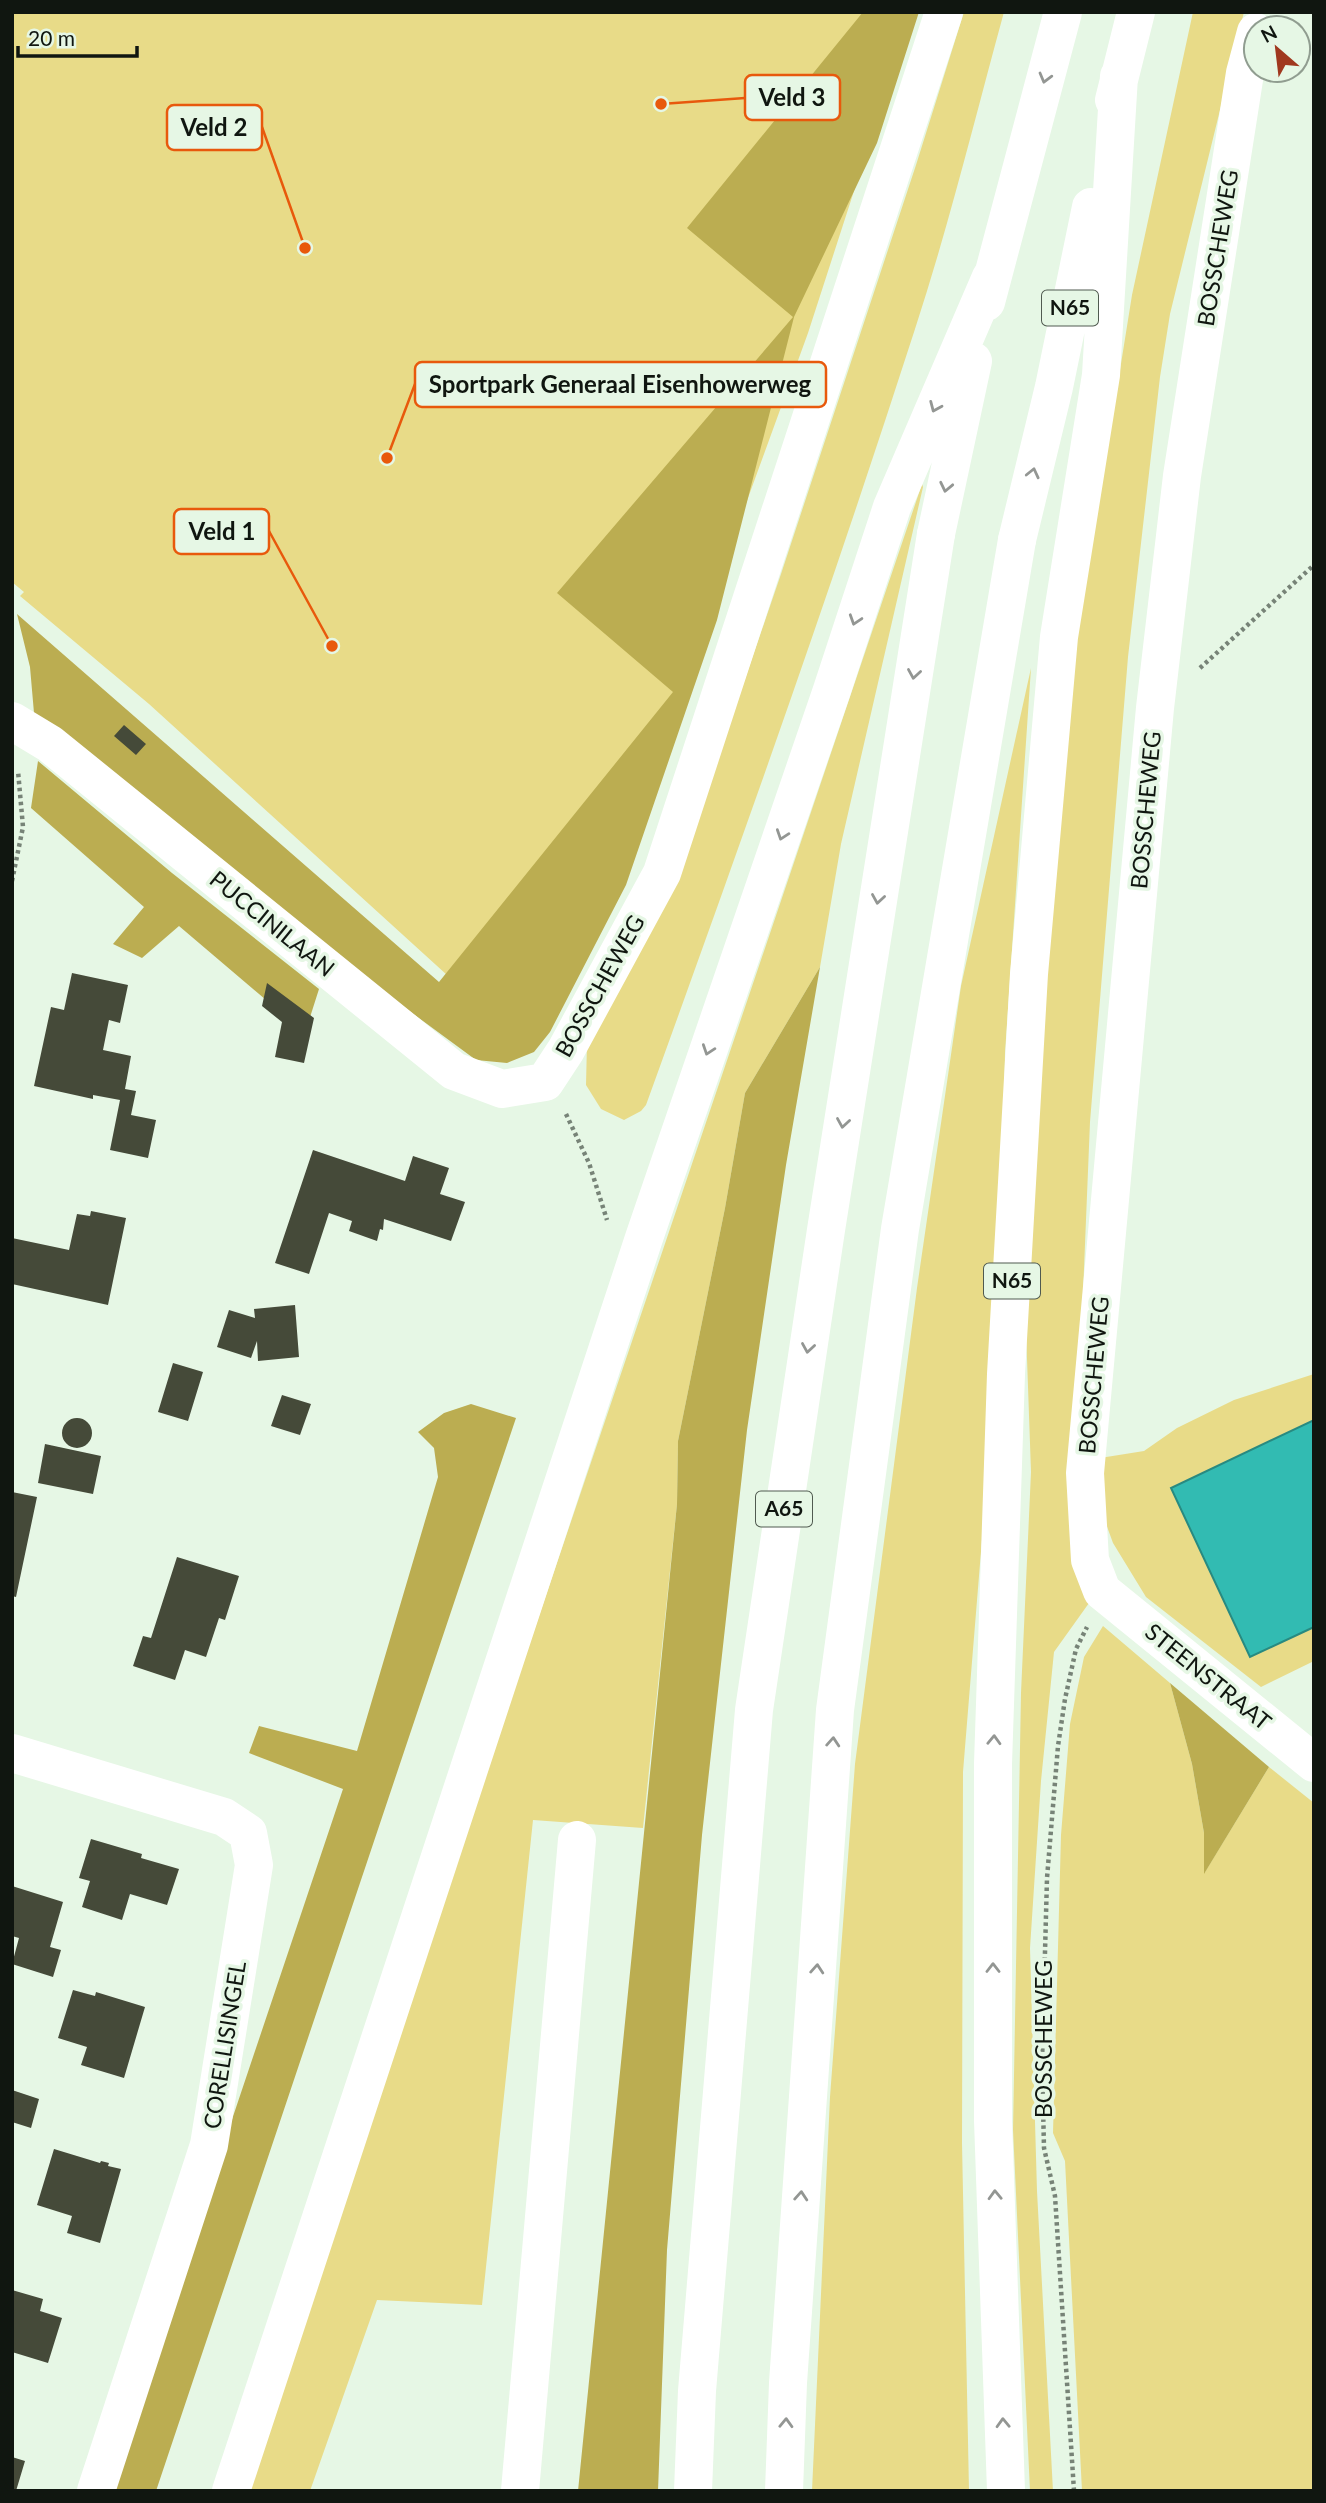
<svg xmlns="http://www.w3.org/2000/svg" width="1326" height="2503" viewBox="0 0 1326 2503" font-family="Lato,sans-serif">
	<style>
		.green { fill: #e8db88 }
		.forest { fill: #bbad51 }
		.water { fill: #32bbb2; stroke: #288a81; stroke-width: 2 }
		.building { fill: #454a39 }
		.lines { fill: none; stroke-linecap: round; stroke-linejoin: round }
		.path { stroke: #778377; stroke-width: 4.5; stroke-dasharray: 3.5 3.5; stroke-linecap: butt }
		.minor { stroke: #fff; stroke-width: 38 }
		.major { stroke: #fff; stroke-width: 38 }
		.highway { stroke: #fff; stroke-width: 38 }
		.oneway { stroke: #939693 }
		.labels { text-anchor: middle; stroke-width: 7; stroke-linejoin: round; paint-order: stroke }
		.shield { fill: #e6f7e5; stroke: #505a50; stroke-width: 2 }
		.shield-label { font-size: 21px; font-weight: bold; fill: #101610 }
		.street-label { font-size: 23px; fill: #101610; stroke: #e6f7e5 }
		.leader { fill: none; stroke: #e8590c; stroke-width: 2.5 }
		.callout-dot { fill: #e8590c; stroke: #e6f7e5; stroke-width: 2.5 }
		.callout { fill: #e6f7e5; stroke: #e8590c; stroke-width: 2.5 }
		.callout-label { font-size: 24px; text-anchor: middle; font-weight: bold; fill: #101610 }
	</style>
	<rect width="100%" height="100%" fill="#e6f7e5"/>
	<path class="green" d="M12,12h900l-104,321 -112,308 -30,71 -153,323 -364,-331 -129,-108 4,-4 -12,-10z
		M964,12h40c-29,106 -55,213 -89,317 -84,261 -176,519 -269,776l-5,6 -17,9 -23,-11 -15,-24 1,-42 108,-218 86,-251 135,-409z
		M1193,12h51l-74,302 -10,63 -32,280 -38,465 -14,342 18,132 -40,56 -13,129 -11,167 7,243 16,300h-23l-17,-361 8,-437 10,-221 -5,-142 6,-158 42,-586 42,-191 16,-100z
		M922,484l1,3 -82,357 -21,123 -75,126 -20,115 -47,233 -1,63 -34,324 -110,-8 -51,485 -105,-5 -67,191h-67z
		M1031,668l-26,385 -4,196 -14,229 -24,294 -1,371 7,348h-157l18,-394 25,-333 62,-476 44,-302z
		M1314,1374v287l-53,26 -115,-90 -33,-54 -12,-33 -1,-52 44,-7 33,-23 57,-28z
		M1103,1626l67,57 22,81 12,69 1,39 64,-105 45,36v688h-232l-17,-330 -12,-28 8,-298 9,-111 14,-67z"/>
	<path class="forest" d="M863,12h56l-42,131 -83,174 -77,303 -91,265 -76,147 -16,20 -27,11 -31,-3 -83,-61 -359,-286 -4,-46 -13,-53 422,368 234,-290 -116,-99 236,-276 -106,-89z
		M38,761l134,112 147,116 -14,44 -126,-107 -37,32 -29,-14 31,-37 -113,-99z
		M820,967l-34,198 -39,265 -45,405 -35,415 -9,241h-80l99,-987 1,-63 47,-233 20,-115z
		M471,1404l45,14 -360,1073h-45l51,-163 181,-539 -94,-36 10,-27 98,25 81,-274 -4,-29 -16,-16 26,-19z
		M1170,1683l99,84 -65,107v-41l-12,-69z"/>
	<path class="water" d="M1314,1420v207l-64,30 -79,-169z"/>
	<path class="building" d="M124,725l22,19 -10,11 -22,-19z
		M72,973l56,12 -8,38 -11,-3 -6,30 28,6 -6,33 11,2 -5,24 25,5 -8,38 -38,-8 10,-50 -27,-5v4l-59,-13 17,-79 13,3z
		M267,983l47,35 -10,45 -29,-6 7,-35 -20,-16z
		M313,1150l92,31 8,-25 36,12 -9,26 25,8 -14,39 -67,-22 -1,11 -3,-1 -3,12 -28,-10 3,-10 -23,-8 -20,61 -34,-11z
		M91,1211l35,7 -18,87 -96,-21v-46l57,12 8,-36 13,2z
		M295,1305l4,52 -41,4 -1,-20 -6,17 -34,-11 12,-37 26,8 -1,-9z
		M173,1363l30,9 -15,49 -30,-9z
		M282,1395l29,9 -11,31 -29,-9z
		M62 1433a15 15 0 1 1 30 0a15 15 0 1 1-30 0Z
		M45,1444l56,12 -8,38 -55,-11z
		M12,1492l25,5 -21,100 -4,-1z
		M177,1557l62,19 -14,44 -6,-2 -13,39 -21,-7 -10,30 -42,-14 10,-30 8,2z
		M91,1839l51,15 -1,4 38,11 -12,36 -37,-11 -8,26 -40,-13 8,-26 -11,-3z
		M12,1886l51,16 -13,45 11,3 -8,27 -41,-13 7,-26 -7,-2z
		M73,1990l22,6 1,-4 49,15 -21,71 -43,-13 6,-18 -29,-9z
		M12,2090l27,9 -8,29 -19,-6z
		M54,2149l46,14 1,-2 8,2 -1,3 13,3 -21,74 -33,-10 5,-17 -35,-11z
		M12,2290l31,9 -3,12 22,7 -14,45 -36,-11z
		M12,2457l13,4 -9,30h-4z"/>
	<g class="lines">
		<path class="path" d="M1200,668l114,-103
			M12,881l11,-54 -5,-56
			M566,1114l23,49 18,57
			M1074,2491l-19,-295 -11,-48 -2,-85 5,-185 11,-132 7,-47 11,-50 11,-22"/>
		<path class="minor" d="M1256,32l-11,41 -63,403 -27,232 -70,765 5,87 12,31 212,172
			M12,721l38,23 404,327 48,18 43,-7 21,-32 96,-177 282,-861
			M12,1753l212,64 24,16 6,32 -45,280 -113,346
			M520,2491l57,-651"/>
		<path class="major" d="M1114,100l22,-88
			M986,302l77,-290
			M936,534l37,-173
			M1017,540l37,-153 37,-180
			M231,2491l413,-1253 188,-548 60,-183 99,-230
			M1006,2491l-13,-371v-356l13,-390 23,-400 30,-337 42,-262 18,-299"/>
		<path class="highway" d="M693,2491l4,-100 57,-681 72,-480 110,-696
			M784,2491l4,-108 47,-673 65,-481 117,-689"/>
	</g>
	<defs><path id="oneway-chevron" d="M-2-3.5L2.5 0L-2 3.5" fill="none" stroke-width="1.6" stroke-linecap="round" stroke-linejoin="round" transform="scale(1.75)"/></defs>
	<g class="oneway">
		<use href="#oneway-chevron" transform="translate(1045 78) rotate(105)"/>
		<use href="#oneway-chevron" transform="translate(935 407) rotate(113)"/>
		<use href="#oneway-chevron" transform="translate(1033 473) rotate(-77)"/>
		<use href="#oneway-chevron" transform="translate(946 487) rotate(102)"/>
		<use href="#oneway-chevron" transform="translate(855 620) rotate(108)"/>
		<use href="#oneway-chevron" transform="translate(914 674) rotate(99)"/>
		<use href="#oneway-chevron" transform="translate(782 835) rotate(109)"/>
		<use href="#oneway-chevron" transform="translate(878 899) rotate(99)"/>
		<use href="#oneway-chevron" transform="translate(708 1050) rotate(109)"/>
		<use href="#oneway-chevron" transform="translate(843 1123) rotate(99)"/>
		<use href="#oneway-chevron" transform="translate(808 1348) rotate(99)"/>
		<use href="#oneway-chevron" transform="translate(994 1740) rotate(-88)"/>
		<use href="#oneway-chevron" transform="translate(833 1742) rotate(-86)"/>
		<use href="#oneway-chevron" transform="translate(993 1968) rotate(-90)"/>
		<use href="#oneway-chevron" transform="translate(817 1969) rotate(-86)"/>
		<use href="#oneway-chevron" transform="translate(995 2195) rotate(-92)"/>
		<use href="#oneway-chevron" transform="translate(801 2196) rotate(-86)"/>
		<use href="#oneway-chevron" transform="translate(786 2423) rotate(-88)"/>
		<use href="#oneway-chevron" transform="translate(1003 2423) rotate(-92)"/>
	</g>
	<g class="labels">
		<g class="shield">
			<rect x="1042" y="290.5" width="56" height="35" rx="5"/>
			<rect x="984" y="1263.5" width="56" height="35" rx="5"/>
			<rect x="756" y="1491.5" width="56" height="35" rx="5"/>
		</g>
		<g class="shield-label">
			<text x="1070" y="315">N65</text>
			<text x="1012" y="1288">N65</text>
			<text x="784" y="1516">A65</text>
		</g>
		<g class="street-label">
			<text transform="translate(1218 248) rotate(-81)" y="8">BOSSCHEWEG</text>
			<text transform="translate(1146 810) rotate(-85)" y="8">BOSSCHEWEG</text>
			<text transform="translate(272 924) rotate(39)" y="8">PUCCINILAAN</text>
			<text transform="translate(600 986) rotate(-61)" y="8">BOSSCHEWEG</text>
			<text transform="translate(1094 1375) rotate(-85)" y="8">BOSSCHEWEG</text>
			<text transform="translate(1208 1677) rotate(39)" y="8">STEENSTRAAT</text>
			<text transform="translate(1044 2039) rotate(-90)" y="8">BOSSCHEWEG</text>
			<text transform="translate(225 2045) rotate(-81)" y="8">CORELLISINGEL</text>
		</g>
	</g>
	<path class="leader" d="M661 104L745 98M305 248L262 127M387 458L415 384M332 646L269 531"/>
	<g class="callout-dot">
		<circle cx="661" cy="104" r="7"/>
		<circle cx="305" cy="248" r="7"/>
		<circle cx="387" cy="458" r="7"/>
		<circle cx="332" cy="646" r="7"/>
	</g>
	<g class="callout">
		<rect x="745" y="75" width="95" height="45" rx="7"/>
		<rect x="167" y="105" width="95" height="45" rx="7"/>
		<rect x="415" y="362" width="411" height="45" rx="7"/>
		<rect x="174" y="509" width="95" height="45" rx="7"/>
	</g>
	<g class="callout-label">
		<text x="792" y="106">Veld 3</text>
		<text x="214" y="136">Veld 2</text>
		<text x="620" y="393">Sportpark Generaal Eisenhowerweg</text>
		<text x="222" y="540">Veld 1</text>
	</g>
	<rect width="1326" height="2503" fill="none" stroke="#101610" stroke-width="28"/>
	<g transform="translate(1277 49) rotate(332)"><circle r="33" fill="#e6f7e5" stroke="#909d90" stroke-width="2"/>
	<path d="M0-5L12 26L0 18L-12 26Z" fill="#a0381e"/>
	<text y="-10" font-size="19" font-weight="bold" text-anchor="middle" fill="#101610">N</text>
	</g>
	<path d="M18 46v10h119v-10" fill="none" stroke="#101610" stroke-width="3.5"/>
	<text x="28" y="46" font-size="21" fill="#101610" stroke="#e6f7e5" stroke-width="5" paint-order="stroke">20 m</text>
</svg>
